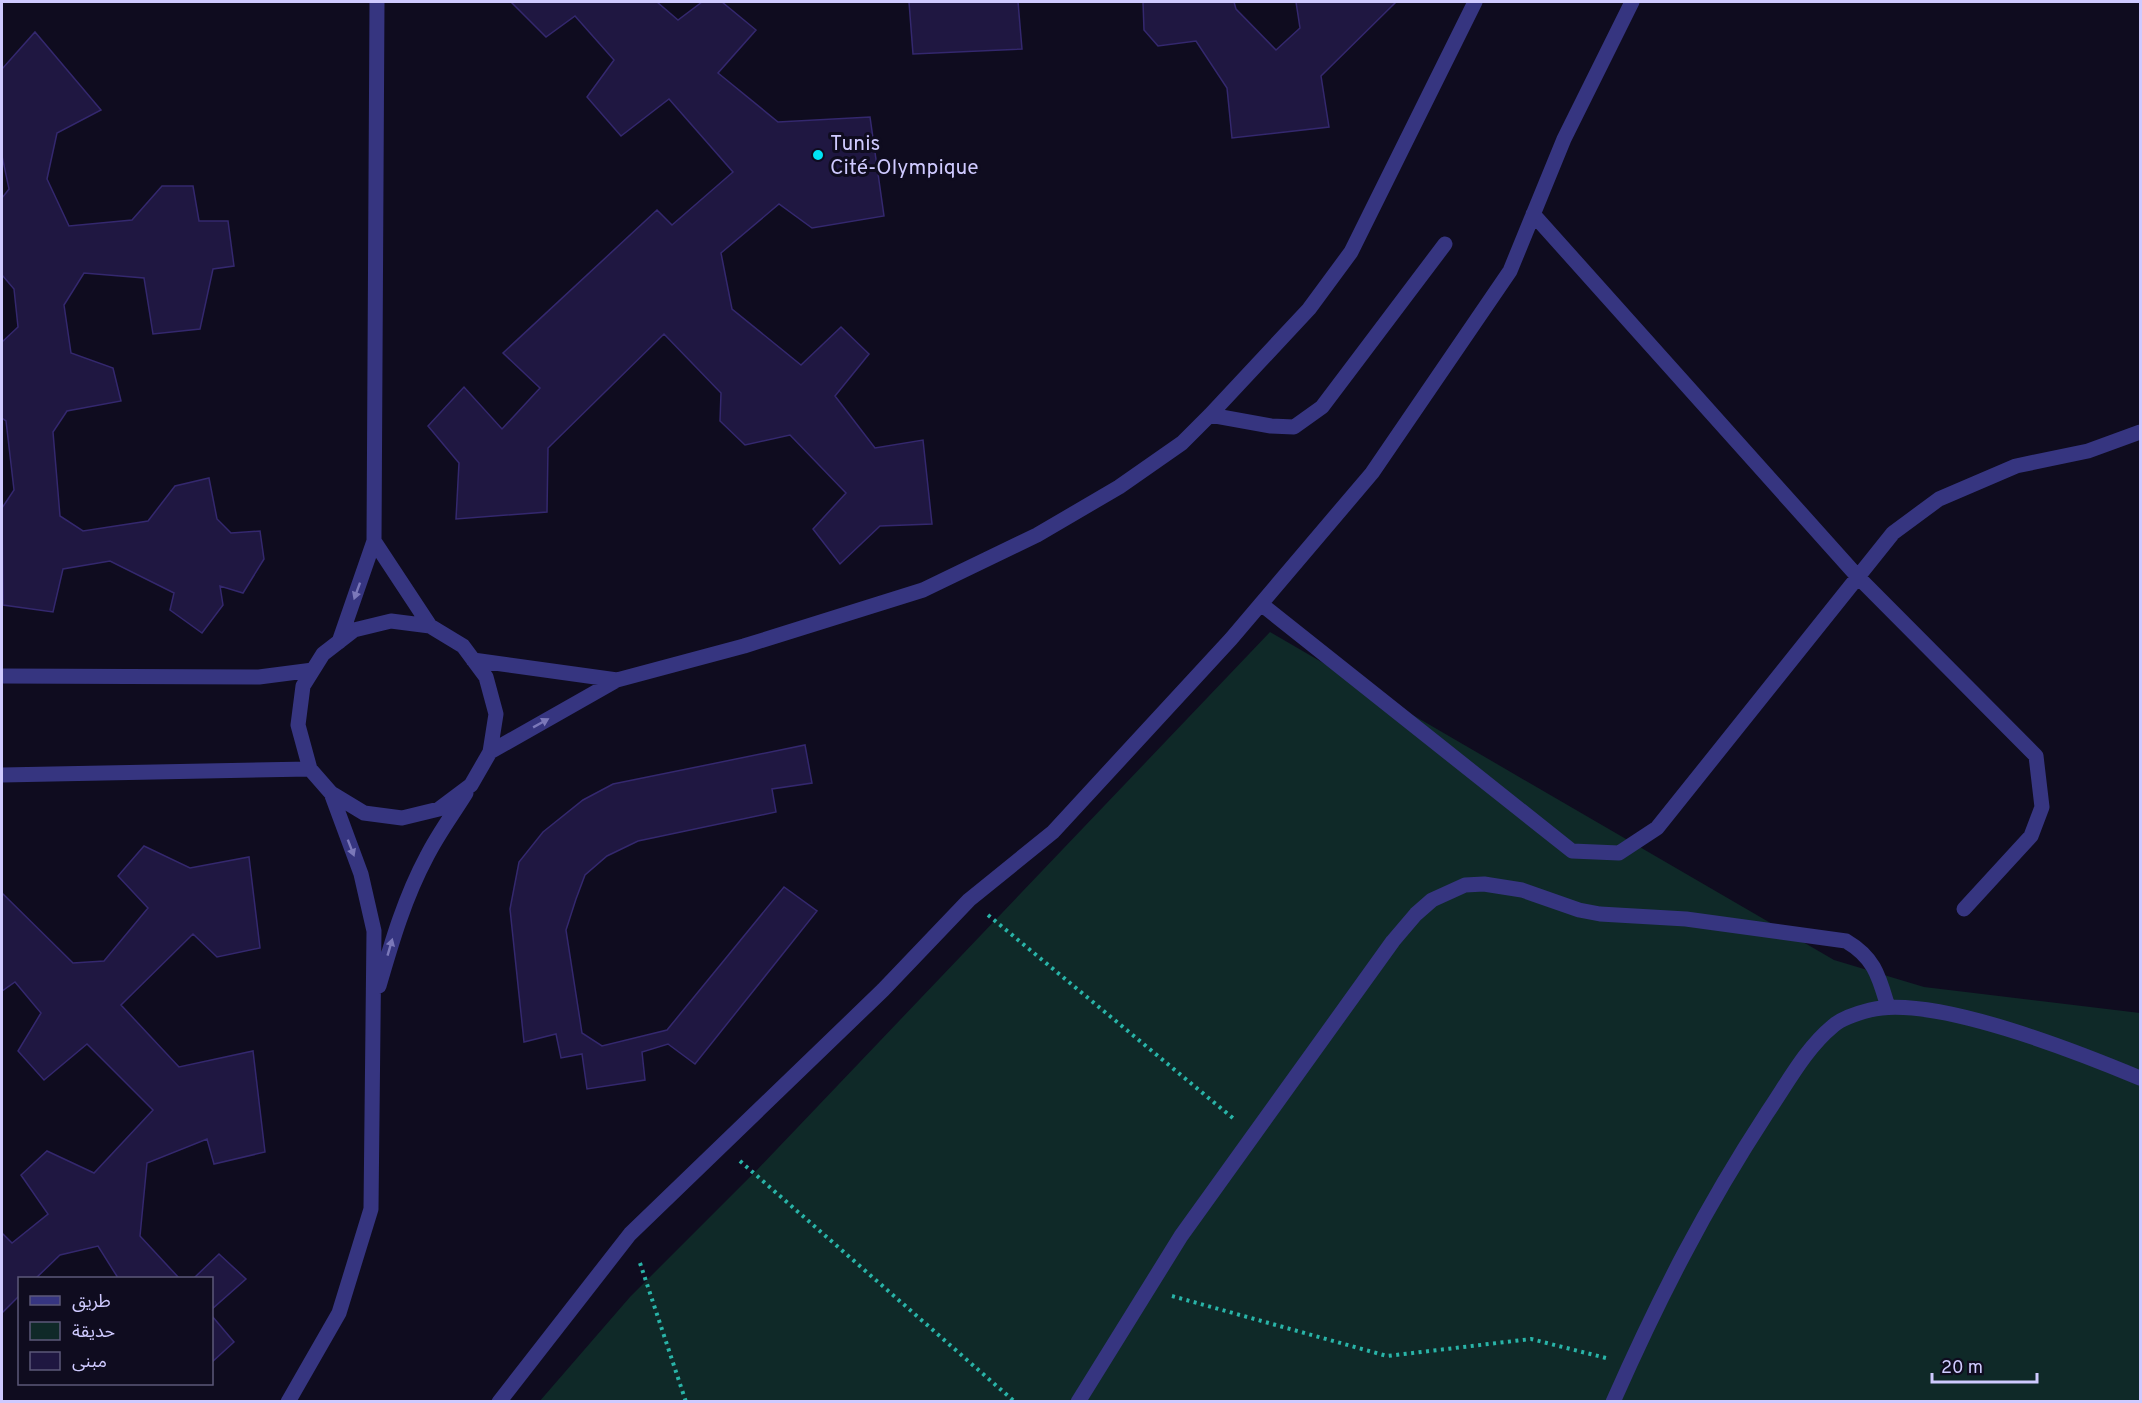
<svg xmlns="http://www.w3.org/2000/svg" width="2142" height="1403" viewBox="0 0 2142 1403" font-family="Overpass,'Noto Sans Arabic',sans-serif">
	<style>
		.green { fill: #0f2928 }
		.building { fill: #1f1741; stroke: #34286e; stroke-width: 1.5 }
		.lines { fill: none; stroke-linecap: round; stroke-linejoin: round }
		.path { stroke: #29b4a8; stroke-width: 4; stroke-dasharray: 3 4.5; stroke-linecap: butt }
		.minor { stroke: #363580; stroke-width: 15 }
		.oneway { fill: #7b78b9 }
		.poi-dot { fill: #00e3f5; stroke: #0f0c1f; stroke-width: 2 }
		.labels { text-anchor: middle; stroke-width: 6; stroke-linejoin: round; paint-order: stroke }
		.poi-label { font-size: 21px; fill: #cfcaff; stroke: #0f0c1f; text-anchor: start }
	</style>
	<rect width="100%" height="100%" fill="#0f0c1f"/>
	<path class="green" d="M1270,632l564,328 90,27 216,26v388l-1601,1 91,-105 126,-126z"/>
	<path class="building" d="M511,2h146l21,18 24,-18h20l34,28 -38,43 60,49 92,-5 14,99 -72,12 -33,-24 -58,49 11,56 69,56 40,-38 28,27 -34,42 40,52 48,-8 9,84 -52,2 -40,38 -27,-35 33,-36 -56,-58 -45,10 -25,-24 1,-28 -57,-59 -116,114 -1,64 -91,7 3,-56 -31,-37 36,-39 38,42 38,-41 -37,-35 154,-143 15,15 61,-53 -64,-73 -48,37 -34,-39 27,-37 -39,-44 -29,21z
		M909,2h109l4,47 -109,5z
		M1143,2h91l2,7 40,41 24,-22 -4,-26h100l-75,74 8,51 -97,11 -5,-50 -31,-47 -38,5 -14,-16z
		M35,32l66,78 -44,23 -10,46 22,47 63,-6 30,-34h31l6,35h29l6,45 -21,3 -13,60 -47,5 -9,-56 -60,-5 -20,32 7,48 42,15 8,33 -54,10 -14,21 7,84 23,15 65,-10 27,-35 34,-8 8,41 14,14 29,-2 4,28 -21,34 -23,-7 3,19 -21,28 -32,-23 4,-17 -64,-32 -47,8 -10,43 -50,-7 -1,-97 12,-18 -8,-69 -4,-3v-76l16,-15 -4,-38 -12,-14v-77l7,-9 -7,-33v-87z
		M805,745l7,38 -40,6 4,23 -138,29 -31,15 -22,19 -9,24 -10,31 16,103 20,13 65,-16 117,-143 33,24 -122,153 -27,-20 -26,8 3,28 -58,9 -5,-35 -21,4 -5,-24 -32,8 -14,-133 9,-47 24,-30 40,-32 30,-16z
		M144,846l46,22 59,-11 11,91 -43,9 -24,-23 -72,71 58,62 74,-16 12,101 -51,12 -7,-25 -60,24 -7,73 39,42h-61l-20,-32 -38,9 -24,23h-16v17l-18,18v-80l10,10 36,-29 -27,-39 26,-24 47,22 59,-63 -66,-66 -43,36 -26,-29 23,-38 -26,-31 -13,9v-98l71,70 31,-2 44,-53 -30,-32z
		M219,1254l27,25 -34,30v-31h-18z
		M212,1316l22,26 -22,20z"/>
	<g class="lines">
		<path class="path" d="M988,915l246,204
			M740,1161l275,241
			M640,1263l46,139
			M1172,1296l215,60 144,-17 75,19"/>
		<path class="minor" d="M1533,214l325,363 178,179 6,51 -11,29 -67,73
			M1210,415l61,11 23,1 28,-20 123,-163
			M374,541l56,85
			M1261,604l311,247 47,2 38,-25 236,-295 46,-34 77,-33 72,-15 52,-19
			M339,642l35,-101 3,-539
			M473,660l144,20
			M2,676l257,1 54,-7
			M490,752l6,-38 -10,-37 -23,-31 -33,-20 -39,-5 -37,9 -31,24 -20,32 -5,39 12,44 21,24 33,20 38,5 37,-9 32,-24 19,-33 127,-72 127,-34 179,-56 114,-55 82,-48 63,-44 28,-28 99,-106 42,-57 124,-250
			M2,775l308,-6
			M379,986c13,-45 26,-89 48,-130 11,-22 26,-42 39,-63
			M288,1402l51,-89 32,-104 3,-278 -13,-57 -30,-81
			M499,1402l131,-168 253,-244 86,-90 84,-68 178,-193 141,-166 138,-202 54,-132 68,-137
			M1078,1402l103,-166 212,-295 23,-27 16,-14 33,-15 19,-1 38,6 57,20 21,4 86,5 160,22c29,17 33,36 42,66
			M1613,1402c46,-104 92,-194 154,-289 20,-29 38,-64 66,-87 9,-8 25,-13 37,-16 62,-16 210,43 270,68"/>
	</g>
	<defs><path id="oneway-solid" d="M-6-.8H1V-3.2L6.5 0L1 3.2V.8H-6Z" transform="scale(1.5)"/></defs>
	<g class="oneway">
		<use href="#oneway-solid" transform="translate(357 591) rotate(110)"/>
		<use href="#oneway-solid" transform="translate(541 723) rotate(-29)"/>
		<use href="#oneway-solid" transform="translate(351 848) rotate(69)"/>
		<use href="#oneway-solid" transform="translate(390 947) rotate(-74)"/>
	</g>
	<circle class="poi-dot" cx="818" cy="155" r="6"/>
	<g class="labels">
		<g class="poi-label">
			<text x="830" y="150">Tunis<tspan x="830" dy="24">Cité-Olympique</tspan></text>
		</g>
	</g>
	<rect width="2142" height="1403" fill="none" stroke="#cfcaff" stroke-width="6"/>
	<rect x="18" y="1277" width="195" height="108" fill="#0f0c1f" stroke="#5c5879" stroke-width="1.5"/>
	<rect x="30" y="1296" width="30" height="9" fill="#363580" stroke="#5c5879" stroke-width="1.5"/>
	<text x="72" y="1307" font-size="18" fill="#cfcaff">طريق</text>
	<rect x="30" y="1322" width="30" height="18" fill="#0f2928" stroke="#5c5879" stroke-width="1.5"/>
	<text x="72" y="1337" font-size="18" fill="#cfcaff">حديقة</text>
	<rect x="30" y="1352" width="30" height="18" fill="#1f1741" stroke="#5c5879" stroke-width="1.5"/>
	<text x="72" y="1367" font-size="18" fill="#cfcaff">مبنى</text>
	<path d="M1932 1373v9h105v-9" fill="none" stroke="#cfcaff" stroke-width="3"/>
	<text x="1941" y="1373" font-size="18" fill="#cfcaff" stroke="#0f0c1f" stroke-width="4.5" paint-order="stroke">20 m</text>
</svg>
